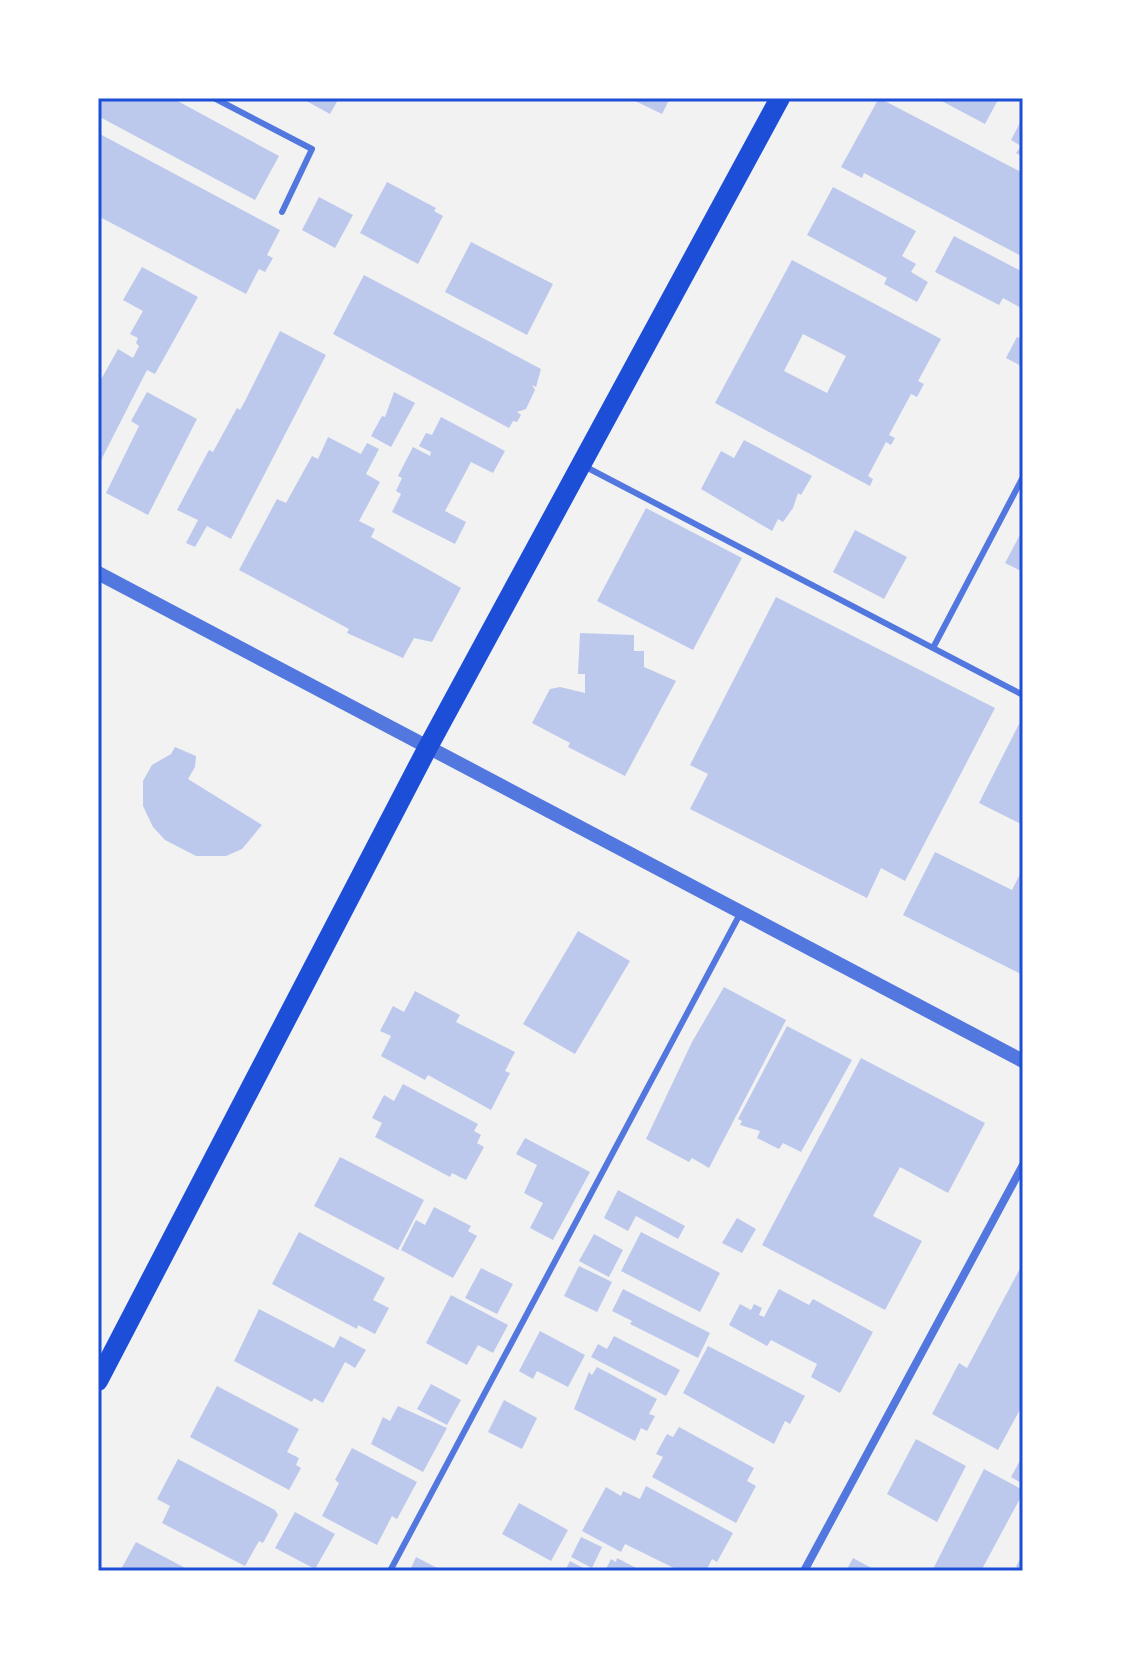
<svg xmlns="http://www.w3.org/2000/svg" width="1121" height="1669" viewBox="0 0 1121 1669" font-family="Raleway,sans-serif">
	<style>
		.building { fill: #bdc9ec; fill-rule: evenodd }
		.lines { fill: none; stroke-linecap: round; stroke-linejoin: round }
		.service { stroke: #5277de; stroke-width: 6 }
		.minor { stroke: #5277de; stroke-width: 8 }
		.tertiary { stroke: #5277de; stroke-width: 14 }
		.primary { stroke: #1d4ed8; stroke-width: 20 }
		.neatline { fill: none; stroke: #1d4ed8; stroke-width: 3 }
	</style>
	<rect width="100%" height="100%" fill="#f2f2f2"/>
	<path class="building" d="M98,98h74l107,58 -24,44 -157,-84z
		M301,98h38l-9,16z
		M629,98h41l-8,16z
		M879,98l144,75v84l-159,-84 -2,5 -21,-11z
		M936,98h63l-14,26z
		M1023,117v40l-7,-4 5,-7 -10,-6z
		M98,133l182,97 -13,25 6,3 -8,14 -6,-3 -13,25 -148,-78z
		M387,182l49,26 -2,3 9,5 -25,48 -58,-31z
		M833,187l83,44 -14,25 14,8 -5,8 17,10 -11,20 -33,-18 3,-6 -80,-43z
		M319,197l34,18 -18,33 -33,-18z
		M954,236l69,36v37l-20,-11 -4,7 -64,-33z
		M471,242l82,42 -26,51 -82,-43z
		M792,260l149,79 -23,42 6,3 -7,13 -6,-3 -22,41 6,3 -4,7 -5,-3 -18,34 5,3 -3,7 -155,-83zM803,334l43,22 -19,37 -43,-22z
		M142,267l56,30 -43,77 -8,-4 -49,96v-81l20,-36 15,9 6,-12 -3,-3 2,-5 -8,-4 13,-23 -20,-11z
		M364,275l177,94 -5,18 -4,-2 3,5 -9,19 -9,3 4,3 -4,7 -4,-1 -4,7 -176,-94z
		M280,331l46,24 -95,184 -24,-13 -12,21 -9,-4 12,-23 -21,-10 32,-60 4,2 24,-44 3,2 5,-9z
		M1017,337l6,2v28l-17,-9z
		M147,392l50,27 -49,96 -42,-22 33,-67 -8,-5z
		M394,392l21,11 -24,44 -20,-11 11,-20 3,1z
		M441,417l64,34 -12,22 -22,-11 -26,49 21,11 -11,22 -63,-32 9,-18 -5,-3 6,-13 -4,-2 15,-29 17,9 1,-4 -12,-6 7,-13 6,2z
		M328,437l33,17 6,-11 12,6 -13,25 14,8 -21,39 16,8 -4,8 90,51 -29,54 -18,-4 -11,20 -56,-25 2,-4 -110,-59 38,-71 9,4 26,-47 6,3z
		M744,440l68,36 -11,19 -3,-2 -5,15 -10,14 -5,-3 -6,12 -71,-42 20,-38 13,7z
		M646,508l96,50 -49,92 -96,-49z
		M1023,529v43l-18,-9z
		M855,530l52,27 -23,42 -51,-27z
		M776,597l219,111 -90,173 -24,-13 -14,30 -177,-89 18,-35 -18,-9z
		M580,633l54,2v16h10v16l32,14 -51,95 -57,-29 2,-4 -38,-20 18,-34 10,-2 25,6v-19h-7z
		M1019,724l4,2v99l-44,-22z
		M175,747l21,9 -1,11 -7,12 74,46 -20,24 -16,7h-30l-31,-16 -12,-13 -10,-21v-25l9,-16 19,-11z
		M935,852l77,38 11,-22v107l-120,-60z
		M578,931l52,30 -55,93 -52,-30z
		M724,987l62,33 -77,148 -17,-10 -3,4 -43,-23 46,-97z
		M415,991l45,24 -4,7 59,30 -10,19 5,2 -19,37 -63,-35 -3,5 -44,-24 10,-20 -11,-5 13,-25 11,6z
		M787,1026l65,34 -51,92 -18,-9 -4,6 -22,-11 3,-7 -20,-6 2,-4 -4,-2z
		M861,1058l124,65 -37,70 -48,-26 -27,49 49,25 -37,69 -123,-65z
		M403,1084l75,40 -4,7 7,4 -4,8 7,4 -18,33 -14,-7 -2,4 -75,-40 7,-14 -10,-5 12,-23 10,6z
		M525,1138l65,34 -37,68 -23,-12 13,-25 -19,-10 13,-28 -21,-11z
		M340,1157l84,43 -26,50 -84,-44z
		M618,1190l67,36 -7,13 -42,-23 -8,15 -24,-13z
		M434,1207l37,19 -3,5 9,5 -24,42 -52,-28 15,-30 9,5z
		M737,1218l19,11 -14,24 -20,-10z
		M299,1232l86,46 -12,22 16,8 -14,26 -17,-9 -1,4 -85,-45z
		M641,1232l79,41 -20,39 -79,-41z
		M594,1234l29,16 -14,27 -30,-16z
		M1023,1263v141l-25,46 -66,-36 27,-51 8,5z
		M579,1266l33,16 -15,30 -33,-16z
		M481,1268l32,16 -16,30 -32,-16z
		M623,1289l87,44 -12,25 -68,-34 2,-3 -20,-10z
		M779,1289l30,16 4,-6 60,33 -33,61 -29,-16 6,-13 -46,-24 -4,6 -38,-21 11,-21 11,6 3,-6 8,4 -3,7 5,2z
		M451,1295l57,30 -15,28 -15,-8 -11,20 -41,-22z
		M259,1309l75,39 6,-12 26,14 -11,18 -10,-6 -22,41 -9,-5 -2,4 -78,-41z
		M540,1331l45,24 -17,32 -31,-16 -4,8 -14,-8z
		M614,1336l66,34 -14,26 -75,-39 7,-13 9,5z
		M708,1346l97,50 -15,28 -5,-3 -11,23 -91,-51z
		M597,1367l60,32 -8,15 6,2 -8,15 -6,-3 -6,13 -61,-32 15,-37 3,3z
		M431,1384l30,16 -14,25 -30,-16z
		M217,1386l82,43 -12,23 12,6 -3,7 5,3 -12,22 -99,-53z
		M504,1400l33,18 -15,31 -34,-17z
		M398,1406l49,22 -24,44 -52,-28 12,-27 7,4z
		M679,1427l75,41 -7,13 9,5 -20,37 -84,-46 11,-20 -7,-3 11,-20 6,3z
		M916,1439l50,27 -29,56 -50,-28z
		M352,1448l65,34 -20,37 -5,-3 -15,29 -55,-29 17,-33 -4,-3z
		M1023,1455v29l-12,-7z
		M178,1459l97,51 3,5 -15,28 -4,-2 -14,25 -83,-43 8,-17 -13,-7z
		M984,1469l39,21v3l-42,78h-49z
		M646,1486l87,47 -16,29 -5,-3 -6,12h-26l-55,-27 -4,8 -39,-21 24,-44 15,9 2,-5 17,8z
		M519,1503l49,27 -17,31 -49,-27z
		M295,1512l40,22 -20,35 -40,-21z
		M581,1537l21,10 -10,21 -21,-11z
		M136,1542l55,29h-71z
		M1023,1553v18l-7,-4z
		M416,1557l27,14h-29l-3,-3z
		M617,1558l25,13h-37l6,-12 5,3z
		M853,1558l24,13h-31z
		M570,1561l19,10h-24z"/>
	<g class="lines">
		<path class="service" d="M214,98l98,51 -30,63
			M584,466l439,229
			M933,648l90,-171
			M390,1571l350,-657"/>
		<path class="minor" d="M804,1571l219,-406"/>
		<path class="tertiary" d="M98,573l925,488"/>
		<path class="primary" d="M98,1381l330,-634 352,-649"/>
	</g>
	<rect width="1121" height="1669" fill="none" stroke="#ffffff" stroke-width="200"/>
	<rect x="100" y="100" width="921" height="1469" class="neatline"/>
</svg>
